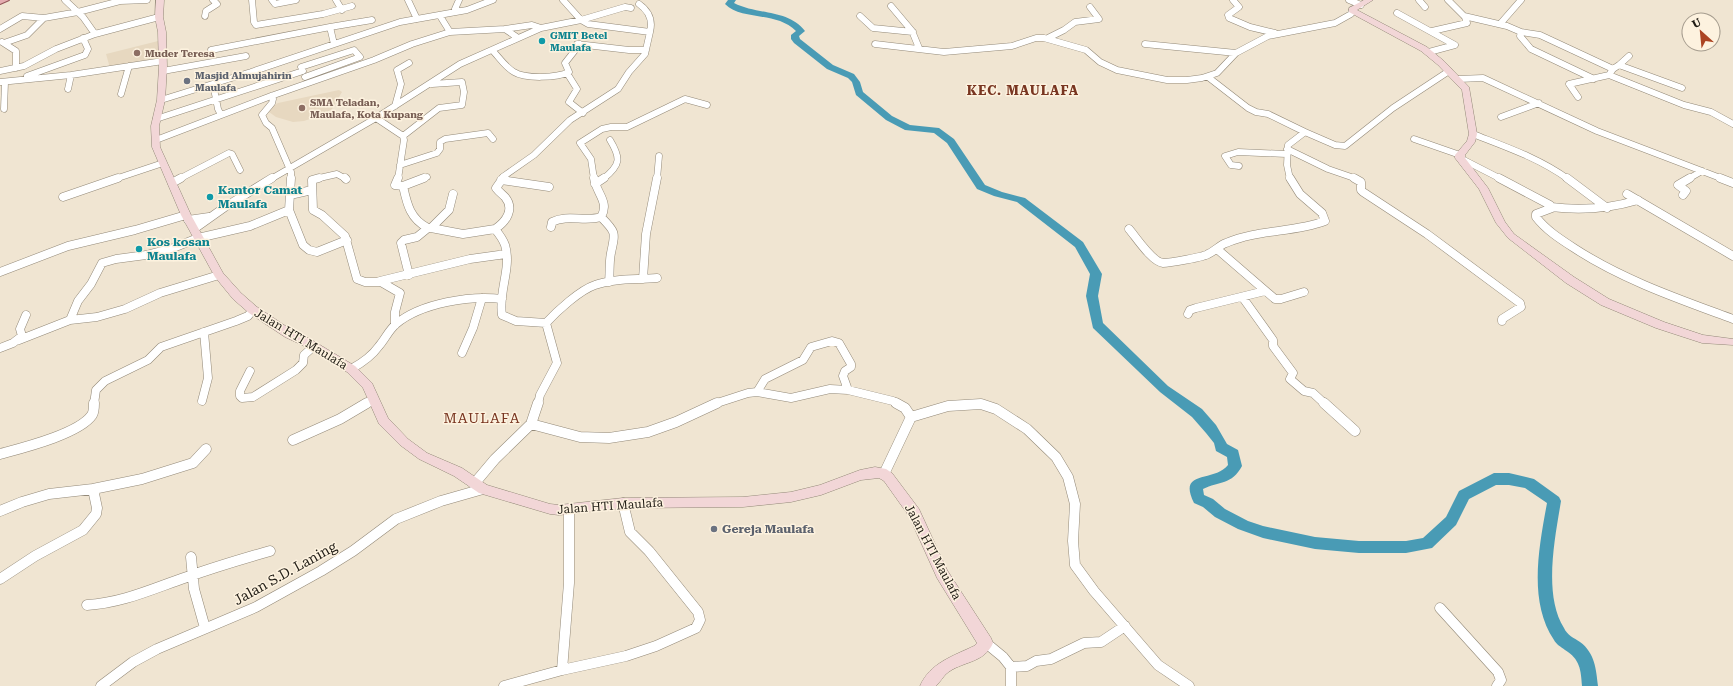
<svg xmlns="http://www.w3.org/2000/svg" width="1733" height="686" viewBox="0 0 1733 686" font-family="'Roboto Serif',serif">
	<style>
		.built { fill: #e7d8c0 }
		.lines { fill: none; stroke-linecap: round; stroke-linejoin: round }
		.river { fill: #499bb5; fill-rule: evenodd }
		.street-far2-casing { stroke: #938978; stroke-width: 7 }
		.street-far1-casing { stroke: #938978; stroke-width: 9 }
		.street-casing { stroke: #938978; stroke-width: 11 }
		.secondary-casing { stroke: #938978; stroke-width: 1 }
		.primary-casing { stroke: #945657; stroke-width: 2 }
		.street-far2 { stroke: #fff; stroke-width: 6 }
		.street-far1 { stroke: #fff; stroke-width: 8 }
		.street { stroke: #fff; stroke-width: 10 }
		.secondary { fill: #f2d6d7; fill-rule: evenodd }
		.primary { fill: #e4acb0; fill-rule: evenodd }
		.culture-dot { fill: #0f9aa8; stroke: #fdf2df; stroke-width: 1.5 }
		.education-dot { fill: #8d6e63; stroke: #fdf2df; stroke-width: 1.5 }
		.worship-dot { fill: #6b7280; stroke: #fdf2df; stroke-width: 1.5 }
		.labels { text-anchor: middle; stroke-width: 3; stroke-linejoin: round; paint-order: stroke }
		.far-culture-label { font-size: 10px; font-weight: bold; fill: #0d838f; stroke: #fdf2df; text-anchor: start }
		.far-education-label { font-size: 10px; font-weight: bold; fill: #785e54; stroke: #fdf2df; text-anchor: start }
		.far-worship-label { font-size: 10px; font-weight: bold; fill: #5b616d; stroke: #fdf2df; text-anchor: start }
		.culture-label { font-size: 12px; font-weight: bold; fill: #0d838f; stroke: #fdf2df; text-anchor: start }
		.street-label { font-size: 12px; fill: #201c15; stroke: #fdf2df }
		.worship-label { font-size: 12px; font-weight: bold; fill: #5b616d; stroke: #fdf2df; text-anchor: start }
		.far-district-label { font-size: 13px; font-weight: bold; letter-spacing: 1px; fill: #793621; stroke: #fdf2df }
		.quarter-label { font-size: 14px; letter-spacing: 1px; fill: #793621; stroke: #fdf2df }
		.near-street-label { font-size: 14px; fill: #201c15; stroke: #fdf2df }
	</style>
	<rect width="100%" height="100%" fill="#f0e5d2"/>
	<path class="built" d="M162,40v19l-52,9 -4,-14z
		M339,90l3,2 -10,17 -8,5 -20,7 -11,1 -17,-5 -7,-5 4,-6 5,-3z"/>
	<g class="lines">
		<path class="river" d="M728,0h8l-2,3c23,12 54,6 71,28l-6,5 1,3 33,26 21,9 6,8 3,10 29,24 18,9 29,3 15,11 31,46 17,7 23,6 58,44 19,32 -4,22 5,27 65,63 34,23 14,16 11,19 11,6 4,16c-10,19 -23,15 -39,23l1,6 9,4 12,10 23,12 15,5 52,11 44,4h47l17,-3 23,-21 13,-26 35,-18h15l25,6 25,18 2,4c-6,37 -18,94 3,127 3,7 10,10 16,14 15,11 16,27 18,44h-16c-1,-16 -2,-27 -17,-36 -4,-3 -9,-6 -11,-10 -26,-39 -15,-93 -7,-137l-22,-15 -16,-3h-13l-27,14 -13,26 -24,23 -26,5h-47l-44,-4 -52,-11 -25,-9 -23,-12 -12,-10 -9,-4c-17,-34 20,-20 34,-38l-1,-8 -11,-6 -2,-8 -8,-10 -14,-16 -32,-25 -67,-64 -7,-32 4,-22 -15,-27 -58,-45 -23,-6 -17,-7 -30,-46 -13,-10 -29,-3 -19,-10 -30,-25 -4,-13 -4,-4 -21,-9 -33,-26 -3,-4v-4l5,-4c-20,-20 -54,-10 -71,-27z"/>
		<defs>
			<path id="street-far2" d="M65,0l18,17 12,17
				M252,0l2,22 2,3 67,-11 29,-8
				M272,0l3,4 21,-4
				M336,0l6,10
				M408,0l9,19
				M459,0l-4,9 4,2
				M563,0l18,20 44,-13 6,1
				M1233,0l6,7 -11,8 1,3 21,9 25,6
				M1349,0l12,5
				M1419,0l6,7
				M639,4c10,7 14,16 11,28
				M891,6l21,25 7,17
				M1397,13l58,32 -26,7
				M205,16l1,-5 11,-7 -4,-4
				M860,16l13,12 40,4
				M1464,16l43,10 14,6 19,3 73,34 -4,6 -40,9 9,13
				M1500,24l21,-24
				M330,27l42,-7
				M0,29l22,-13 22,2 34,-6 42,-11 27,-1
				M505,29l27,-4 9,3
				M1432,31l35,-8 -2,-6 -17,-17
				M450,32l55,-3 13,9
				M1521,32l-1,4 11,13 63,30
				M1048,38l16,-8 11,-8 24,-3 -9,-12
				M2,42l14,9v17
				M4,43l23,-8 17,-17
				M577,44l52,6h17
				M875,44l69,8 68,-6 24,-8h8l42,12 14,12 17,8 50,10h20l15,-2 15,-5 19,-20 32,-17 67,-13 16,-9 1,-4
				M1145,44l91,9
				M211,50l119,-23 4,17
				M492,50c7,7 13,17 22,22 11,7 43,6 55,0l-4,-9 15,-19
				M1619,65l10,-9
				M301,67l53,-17 6,7 -55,20
				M1613,69l6,-4 63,23
				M0,71l24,-5 32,-17 39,-15 64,-17
				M163,71l83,-15
				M567,73l10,16 -8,13 14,11
				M1609,75l75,30 27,7 22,12
				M27,76l58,-21 3,-6 -5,-11
				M1208,77l40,31 8,4 12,2 37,18 -17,13 -1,20 3,14
				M1458,79l25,-1 114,53 126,48
				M0,82l71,-7 92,-14
				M213,84l5,25 3,6
				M68,89l3,-14
				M121,94l8,-28
				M271,96l2,3 -1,4 -10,12 4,8 6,5 19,44v7
				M161,100l90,-28 149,-50 67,-12 26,-10
				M395,106l6,-22 -4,-14 12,-7
				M4,109l1,-27
				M1501,117l38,-14
				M376,118l27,18 1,4 -6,39
				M156,119l147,-48
				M1305,132l30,13 10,1 48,-38 56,-37
				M1473,134c33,13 66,24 95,45
				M403,136l36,-28 23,-3 2,-13 -2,-10 -30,2
				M1414,139l46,16
				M156,140l115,-44 103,-36 38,-16 38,-12 -10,-16
				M1287,149l41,20 29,10
				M1460,158l41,21
				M400,165l37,-12 3,-4v-7l5,-3 43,-6 5,6
				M1239,166l-8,-1 -6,-9 13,-4 48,2
				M115,179l48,-16
				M179,179l50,-26 3,1 8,16
				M271,179l105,-61 84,-54 81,-36 40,-8 7,4 62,8 -5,22 -16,18 -11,17 -48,31 -36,35 -30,21 -2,3
				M315,179l22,-5 9,5
				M421,179l6,-2
				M594,179l-3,-20 -11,-16 22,-14 9,-2h16l58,-28 22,6
				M603,179c18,-14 18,-21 7,-39
				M657,179l2,-23
				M1688,179l14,-8"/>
			<path id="street-far1" d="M291,178l-2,32 14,35 6,5 8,2 30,-12
				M319,178l-7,2 1,30 9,5 23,21 12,43 8,3h16l19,11 -5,19v13
				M345,178l1,1
				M398,178l-3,7 8,1
				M503,178l-7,10c3,4 6,6 9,9 10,12 1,25 -10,32 4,5 8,10 10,16 7,23 -7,47 -3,70l14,6 30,2 11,40 -17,32 -2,9
				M594,178c2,15 16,24 7,39 16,16 14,16 10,36 -2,9 -1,20 -2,29
				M1354,178l7,4v8l2,2 64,42 93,69 1,4 -19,12v2
				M1499,178l51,27 2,3 -16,6v3c10,13 24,22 38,31 49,32 105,51 159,71
				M1567,178l40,30
				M1720,178l13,5
				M501,180l48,7
				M172,183l9,-5
				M595,184l9,-6
				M453,194l-4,16 -18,18 32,6 32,-5
				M1627,194l106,62
				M290,195l22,-5
				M1683,195l3,-4 -8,-6 12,-7
				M63,197l55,-19
				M1551,207c31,4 57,2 87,-7
				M188,220l21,-3
				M551,227l1,-5c15,-8 33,0 49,-5
				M194,229l31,-22 47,-29
				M1129,229c7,8 23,33 34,34 6,0 41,-6 45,-9 7,-3 12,-9 18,-11 32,-14 67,-10 99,-22l-3,-8 -22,-19 -10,-16
				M1217,249l58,50h6l23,-7
				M0,272l68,-26 67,-16 51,-15
				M409,275l-8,-32 3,-3 13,-3 11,-9c-18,-9 -21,-24 -25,-42l21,-8
				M643,279l3,-45 11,-56
				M380,281l90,-22 36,-5
				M1243,298l30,42v6l20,27 -3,6 14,12 9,2 12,11
				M1188,314l2,-4 6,-2 69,-17
				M70,320l27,-3 28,-8 35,-16 59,-18
				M546,323c11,-12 34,-33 49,-38 19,-7 42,-5 62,-7
				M19,340l51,-20 8,-19 13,-17 11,-21 14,-4 30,-4 27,-7 25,-10 52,-12 39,-16
				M0,348l13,-5 9,-7 -2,-7 6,-14
				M462,353l11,-25 9,-30
				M351,369c11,-6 21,-13 28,-23 6,-7 10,-16 17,-22 25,-21 75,-29 106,-25
				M250,371l-10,20v5l2,2 11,-1 43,-27 7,-7 1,-8 9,-8
				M757,392l8,-13 38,-19 8,-13 21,-6 7,2 12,21v3l-6,4 -2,5 5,14
				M202,401l6,-23 -4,-46
				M94,404l2,-14 9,-9 43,-21 13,-13 75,-26 12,-5 5,-6
				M366,404l8,-5
				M714,404l34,-11 9,-1 34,6 39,-9 18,1 45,11 5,3"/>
			<path id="street" d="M538,403l-7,21 49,13 29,1 39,-6 28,-10 41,-19
				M896,403l9,5 6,9
				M1324,403l31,28
				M293,440l47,-21 27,-16
				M0,454c22,-6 79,-20 92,-39 2,-3 2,-8 2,-12
				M884,474l27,-57 37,-11 33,-2 15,5 31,20 29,28 12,20 7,27 -2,37 2,24 19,26 64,74 31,21
				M474,484l21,-25 36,-35
				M0,511l22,-9 27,-8 44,-5 49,-10 51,-16 13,-14
				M191,557l3,32 11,39
				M0,579l35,-23 48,-26 13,-16 1,-6 -4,-19
				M87,605c36,-2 67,-17 100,-28 28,-10 55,-18 83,-26
				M1440,608l58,64 3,8 -4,6
				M986,643l17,14 8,10v19
				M1011,667l16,-1 9,-5 15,-2 33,-16 17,-1 24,-16
				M562,670l7,-87v-73
				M101,686l32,-24 24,-13 99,-42 65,-36 32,-20 43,-32 45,-18 42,-12
				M504,686l58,-16 64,-14 30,-10 40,-18 4,-8 -2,-8 -49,-61 -19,-19 -7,-29"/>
			<path id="secondary" d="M156,0h8l-1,17 3,15 1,35 -2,33 -6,26 1,21 31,68 32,58 18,20 16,14 36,24 17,8 45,27 17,17 16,35 20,21 19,14 35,15 25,17 63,19 9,1 64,-7 120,-1 48,-5 29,-7 40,-15 15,-3 11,2 6,4 27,36 28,61 44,68 2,5c-9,21 -32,18 -47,31 -3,3 -6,8 -10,12h-16c10,-23 33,-30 54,-40l3,-3 -40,-65 -28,-62 -25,-35 -5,-3 -18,2 -40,15 -30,7 -48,5 -120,1 -64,7 -9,-1 -71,-21 -25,-17 -35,-17 -19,-14 -21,-21 -16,-36 -16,-16 -45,-27 -17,-8 -36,-24 -16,-14 -18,-22 -34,-62 -29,-68 -1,-21 6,-26 2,-33 -1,-35 -3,-15z
				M1364,0h9l-16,10 70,37 17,14 25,26 8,47 -2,8 -10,13v3l23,30 17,34 9,12 60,43 35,22 55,23 39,13 30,4v6l-31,-2 -46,-15 -55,-23 -35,-22 -58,-45 -12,-15 -17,-34 -24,-31v-3l12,-14 2,-7 -7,-44 -24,-25 -17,-14 -72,-39v-4z"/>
			<path id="primary" d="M0,0h9l-9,4z"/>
		</defs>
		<use href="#street-far2" class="street-far2-casing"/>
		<use href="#street-far1" class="street-far1-casing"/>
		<use href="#street" class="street-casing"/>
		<use href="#secondary" class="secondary-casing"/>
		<use href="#primary" class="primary-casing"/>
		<use href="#street-far2" class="street-far2"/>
		<use href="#street-far1" class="street-far1"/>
		<use href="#street" class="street"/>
		<use href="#secondary" class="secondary"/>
		<use href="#primary" class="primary"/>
	</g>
	<g class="culture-dot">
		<circle cx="542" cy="41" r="4"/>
		<circle cx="210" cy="197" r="4"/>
		<circle cx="139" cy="249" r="4"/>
	</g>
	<g class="education-dot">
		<circle cx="137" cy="53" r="4"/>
		<circle cx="302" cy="108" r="4"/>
	</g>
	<g class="worship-dot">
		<circle cx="187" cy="81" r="4"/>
		<circle cx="714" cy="529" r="4"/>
	</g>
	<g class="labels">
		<g class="far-culture-label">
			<text x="550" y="39">GMIT Betel<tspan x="550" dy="12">Maulafa</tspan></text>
		</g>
		<g class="far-education-label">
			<text x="145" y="57">Muder Teresa</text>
			<text x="310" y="106">SMA Teladan,<tspan x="310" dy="12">Maulafa, Kota Kupang</tspan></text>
		</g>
		<g class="far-worship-label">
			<text x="195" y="79">Masjid Almujahirin<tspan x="195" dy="12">Maulafa</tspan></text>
		</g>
		<g class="culture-label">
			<text x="218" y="194">Kantor Camat<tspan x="218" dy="14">Maulafa</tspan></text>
			<text x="147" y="246">Kos kosan<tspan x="147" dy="14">Maulafa</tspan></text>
		</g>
		<g class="street-label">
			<text transform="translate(301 339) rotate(31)" y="4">Jalan HTI Maulafa</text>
			<text transform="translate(610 506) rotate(-4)" y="4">Jalan HTI Maulafa</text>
			<text transform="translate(933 552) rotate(62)" y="4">Jalan HTI Maulafa</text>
		</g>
		<g class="worship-label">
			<text x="722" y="533">Gereja Maulafa</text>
		</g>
		<g class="far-district-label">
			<text x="1023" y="95">KEC. MAULAFA</text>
		</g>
		<g class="quarter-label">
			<text x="482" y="423">MAULAFA</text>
		</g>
		<g class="near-street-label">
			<text transform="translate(285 573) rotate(-29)" y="5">Jalan S.D. Laning</text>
		</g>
	</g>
	<g transform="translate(1701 32) rotate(333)"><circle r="19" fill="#fdf2df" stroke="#a59c8e"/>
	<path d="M0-3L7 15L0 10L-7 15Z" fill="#ac4422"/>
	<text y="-6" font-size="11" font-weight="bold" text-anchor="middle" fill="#201c15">U</text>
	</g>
</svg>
